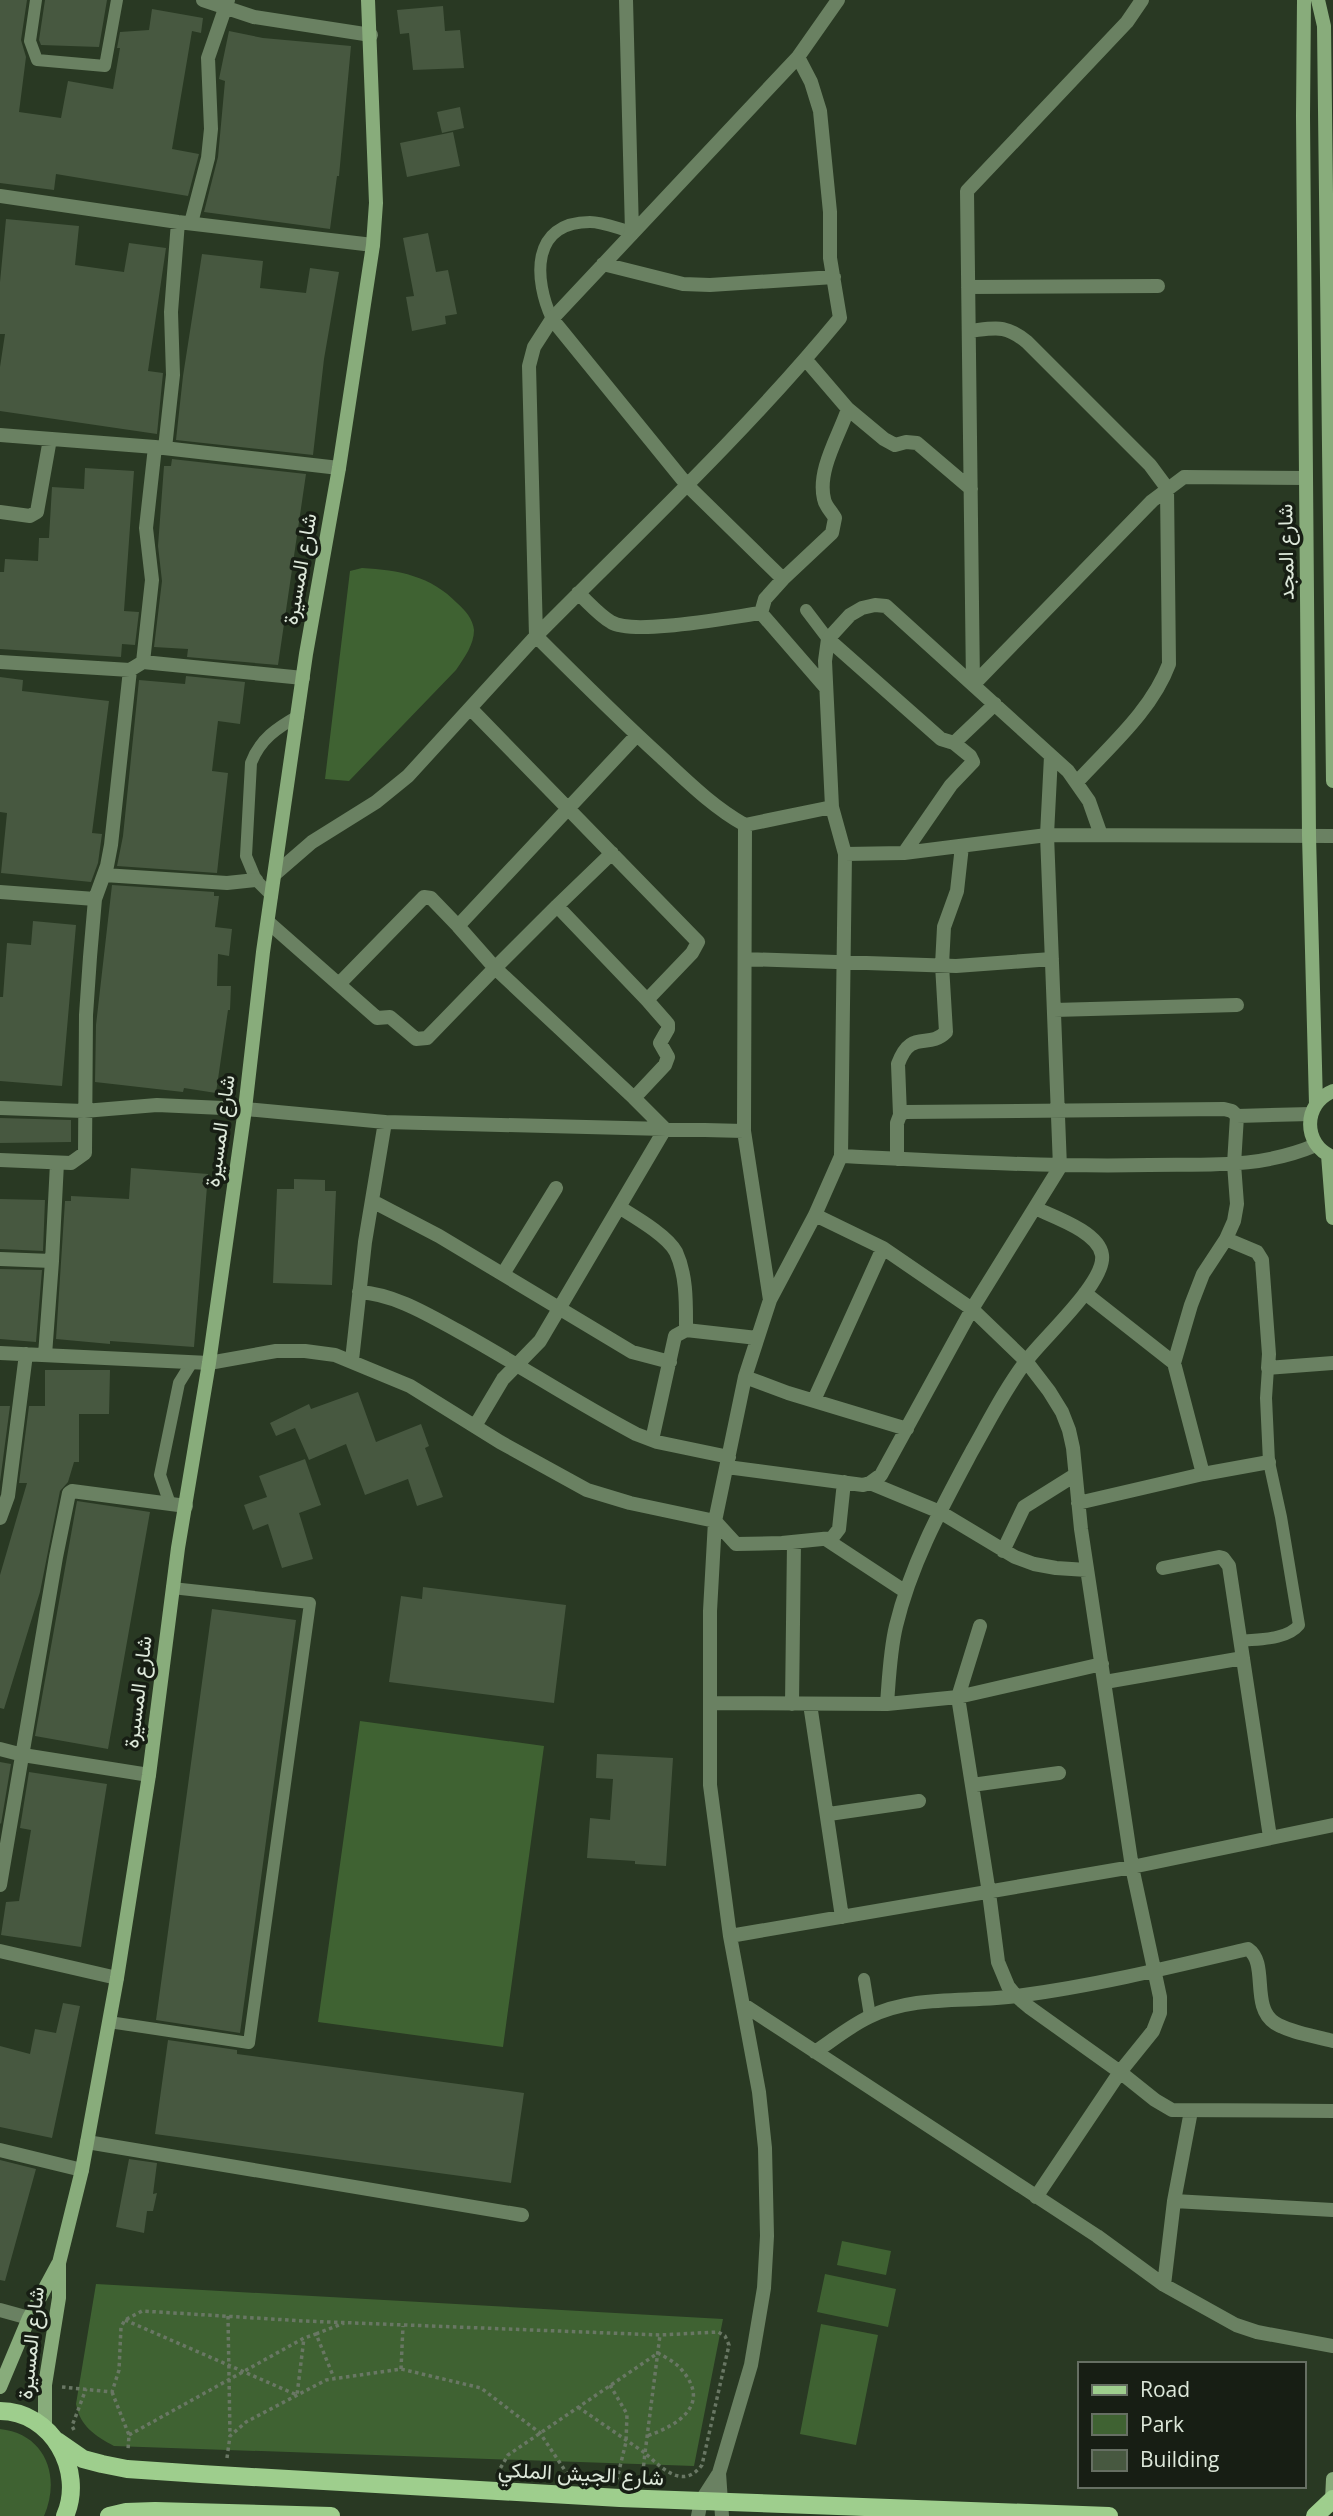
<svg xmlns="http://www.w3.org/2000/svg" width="1333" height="2516" viewBox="0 0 1333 2516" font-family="'Open Sans',Vazirmatn,sans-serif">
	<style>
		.green { fill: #3f6232 }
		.building { fill: #475840 }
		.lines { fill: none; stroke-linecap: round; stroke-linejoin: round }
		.path { stroke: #697764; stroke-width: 3.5; stroke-dasharray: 3.5 3.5; stroke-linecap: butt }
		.lane { stroke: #6a8162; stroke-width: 12 }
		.street { stroke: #6a8162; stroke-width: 14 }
		.secondary { stroke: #88ac7b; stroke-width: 14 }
		.primary { stroke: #9ece8d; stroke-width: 18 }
		.labels { text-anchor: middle; stroke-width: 7; stroke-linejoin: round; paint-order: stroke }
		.street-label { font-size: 21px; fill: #dde8da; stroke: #171e14 }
	</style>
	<rect width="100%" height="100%" fill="#293923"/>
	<path class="green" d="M362,568c37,2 69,8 95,35 8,7 16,16 17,27 0,15 -10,28 -18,40l-107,111 -24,-2 25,-208z
		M360,1721l184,25 -41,301 -185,-25z
		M842,2241l49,10 -5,24 -49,-10z
		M825,2274l71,15 -8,38 -71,-15z
		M96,2284l627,35 -29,147 -580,-20c-19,-10 -34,-20 -38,-42z
		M821,2324l57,11 -22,110 -56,-11z
		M0,2429c46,5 61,48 44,87h-44z"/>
	<path class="building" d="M0,0h27l-6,40 5,17 -7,55 42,6 7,-37 45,8 7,-41h-3l3,-16 29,-2 3,-21 51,9 -2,15 -9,-2 -20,118 27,5 -11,42 -132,-22 -2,16 -54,-7z
		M45,0h62l-8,47 -58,-2 -2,-5z
		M443,6l2,25 15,-1 4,38 -51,2 -4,-37 -9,1 -3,-24z
		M229,31l34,7 88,8 -12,130h-2l-7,53 -126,-17 14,-55 7,-76 -6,-2z
		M460,107l4,21 -22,5 -5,-21z
		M453,132l7,34 -53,11 -7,-34z
		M6,219l73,7 -4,39 49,7 5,-29 37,5 -18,123 15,2 -6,61 -157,-23v-44l5,-33h-5v-52z
		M428,233l8,39 12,-2 9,44 -12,2 1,8 -34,7 -6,-34 8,-1 -11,-58z
		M202,254l61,7 -3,27 46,5 4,-25 29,4 -15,87 -11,96 -137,-15 7,-64z
		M172,459l134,15 -28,191 -91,-8 1,-8 -34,-2 8,-66 -4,-35 6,-80h7z
		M85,468l49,3 -10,140 15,1 -4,33 -13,-1 -1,13 -121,-8v-77h4l1,-13 33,2 1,-23h10l3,-51 32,2z
		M186,676l59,6 -5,42 -22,-3 -6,50 16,2 -11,100 -100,-7 6,-30 16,-156 46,4z
		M0,677l23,3 -1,11 87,10 -17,132 10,1 -4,29 -7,19 -90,-9 6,-60 -7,-1z
		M112,885l102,7v4h5l-4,31 17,2 -3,27 -11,-2 -1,32h14l-1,24h-2l-12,83 -32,-5 -1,4 -88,-10 1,-57z
		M33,921l43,4 -14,161 -62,-5v-84h3l4,-54 24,2z
		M0,1118l71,2v22l-71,1z
		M131,1168l77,6 -14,173 -84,-6v3l-54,-5 9,-138h6v-5l58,3z
		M294,1179l31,1v11h11l-4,94 -59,-2 4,-94h17z
		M0,1199l45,1 -2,51 -43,-2z
		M0,1269l42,1 -6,72 -36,-3z
		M45,1370h65l-1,44h-30v48h-5l-6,20 -8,9 -20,101 -36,117 -4,-1v-133l27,-92h-8l10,-77h16z
		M358,1392l18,50 45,-18 8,22 -4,2 18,49 -26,9 -9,-27 -43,16 -19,-51 -37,16 -14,-32 -19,8 -6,-13 39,-19 2,5z
		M0,1406h10l-10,76z
		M305,1459l16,46 -22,8 14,46 -31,9 -14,-44 -15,6 -9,-25 23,-8 -8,-21z
		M77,1501l73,11 -42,237 -73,-13z
		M423,1587l143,18 -12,98 -165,-21 12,-86 21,3z
		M212,1609l84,11 -56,413 -84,-13z
		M597,1754l76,4 -7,108 -31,-2v-3l-48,-3 3,-40 20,2 3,-41 -17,-1z
		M0,1762l11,2 -10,60 -1,-1z
		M29,1772l78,12 -26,163 -80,-12 5,-33 13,-1 12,-71 -11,-2z
		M63,2003l17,3 -28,132 -52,-11v-81l30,8 5,-25 21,4z
		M168,2040l69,10v4l287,39 -13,90 -356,-49z
		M129,2159l28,4 -4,31 4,-1 -4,18h-6l-3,22 -28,-6z
		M0,2160l36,9 -31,112 -5,-1z"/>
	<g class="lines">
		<path class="path" d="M228,2316l2,120
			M125,2320l172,75 7,-57
			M316,2334l28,-11
			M401,2369l2,-43
			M610,2385l17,29 -1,28 -9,37
			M62,2387l50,5 7,-22 2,-43 4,-7 17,-9 162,10 356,14 58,-3 7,4 4,9 -27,120c-19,25 -39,4 -57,-12l15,-118
			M112,2392l17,43 -1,15
			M578,2407l67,46 -3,27
			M74,2430l-2,-4 14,-37
			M129,2435l175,-97 12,-4 18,44
			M227,2458l3,-22 16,-14 80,-42 75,-11 80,19 59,45 30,45
			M497,2474l11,-19 150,-102c7,4 17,9 23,16 31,35 -2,56 -34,67"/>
		<path class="lane" d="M36,0l-6,41 7,19 68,6 12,-66
			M552,319c-18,-39 -22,-97 38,-97 13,0 29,7 42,10
			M806,610l22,29
			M272,896l-16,-16 -10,-24 5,-93c9,-24 26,-35 47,-47
			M170,1504l-10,-29 19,-92 13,-21
			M1241,1641c17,-2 46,-1 58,-16l-18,-108 -12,-55 -3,-64 2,-30
			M864,1979l6,37
			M109,2022l140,21 61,-440 -138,-15"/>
		<path class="street" d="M203,0l51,17 117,18
			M626,0l6,232
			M798,57l13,25 9,29 10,101v46l10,60c-93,113 -201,214 -304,318 41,41 82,82 125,121 27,25 52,50 84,68l87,-18
			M0,196l178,26 195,23
			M191,223l17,-65 3,-29 -3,-71 20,-58
			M603,264l80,20 27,1 124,-8
			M968,287l190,-1
			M552,319l135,166 96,94 -18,20 -4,14 65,75
			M969,331c27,-3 36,-7 58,11l123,123 17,23 2,176c-17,46 -59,82 -92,118
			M848,409l36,30 11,6 11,-3 11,1 54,46
			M0,435l155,12 184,21
			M165,448l8,-73 -2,-63 7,-90
			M0,512l30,4 7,-4 13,-73
			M783,579l49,-46 3,-15c-3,-6 -10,-12 -11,-19 -7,-29 15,-63 24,-90l-42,-49
			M578,593c10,9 21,22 33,29 22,14 120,-5 150,-9
			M828,639l113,100 13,4 41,-39
			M0,662l130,8
			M143,662l160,16
			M973,685l-6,-494 160,-169 15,-22
			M973,685l179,-184 32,-24 122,1
			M471,709l227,233 -6,11 -45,47 21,24v5l-8,14 8,14 -3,8 -31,33 31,31 -125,212 -37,38 -28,47
			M745,825l-1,306 26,169
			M1101,835l-12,-34 -21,-30 -182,-165 -11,-1 -13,3 -12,7 -22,24 -3,22 7,146 13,47 59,-1 143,-18 286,1
			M612,853l-55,53 90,94
			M904,853l47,-68 22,-23 -3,-6 -16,-13
			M275,874l37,-32 64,-40 32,-26 128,-140 -7,-270 5,-19 18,-28 246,-262 40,-57
			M104,875l123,8 29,-3
			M0,892l95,7
			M557,906l-62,62 -37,-42 179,-191
			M268,922l109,96 13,-1 26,22 11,-1 68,-70 139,130
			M745,959l211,7 96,-7
			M339,984l85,-87 7,1 27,28
			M1054,1010l183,-5
			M0,1108l84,3 73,-6 88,4 140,13 359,9
			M900,1115l-2,-51c13,-36 30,-14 48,-32l-4,-67 2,-38 13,-36 5,-45
			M1237,1116l74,-2
			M841,1156c103,5 205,11 308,9 60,-1 110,4 167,-20
			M897,1159v-36l3,-8 5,-3 319,-3 8,2 5,5 -3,48 3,40 -3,17 -8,18 -23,35 -12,31 -17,58
			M0,1160l71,3 14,-10 1,-138 4,-58 5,-58 12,-33 4,-21 19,-175 13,-8 9,-82 -6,-52 9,-81
			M372,1201l67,35 193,116 38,10
			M619,1207c16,10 49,29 57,45 11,24 10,52 10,78
			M815,1215l68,33 89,61 54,52 23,30 13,21 7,18 4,18 8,81 51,338 28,130v16l-7,18 -33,41 -84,125
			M1226,1239l31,13 5,8 7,94 -1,14 65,-5
			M0,1259l52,2 5,-98
			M503,1274l53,-86
			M359,1292c35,2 68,22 99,39 60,33 117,71 178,103l21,8 72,15
			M1085,1293l89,70 29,111
			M0,1353l209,10 67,-12h29l30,4 75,31 90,56 87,48 43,13 85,18 21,23 46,-1 50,-5 7,-9 5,-47
			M45,1355l7,-94
			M352,1360l13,-118 20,-120
			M745,1377l43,16 119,36
			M814,1400l69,-152
			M652,1440l23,-104 11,-6 71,8
			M727,1467l136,18 7,-2 11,-8 91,-166 88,-142 -13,-332 4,-79
			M870,1483l70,29 75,45 19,7 22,4 31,2
			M1078,1503l125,-29 66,-12
			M0,1518l8,-22 18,-142
			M827,1540l79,52
			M1003,1551l21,-44 51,-32
			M1163,1568l56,-11 4,1 6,8 41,271
			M980,1626l-22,71 31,196 9,69 10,24 8,10 13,11 91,65 35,28 17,10 161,1
			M1105,1682l138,-24
			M710,1703l177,1 71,-7 144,-33
			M792,1704l2,-162
			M810,1704l32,213
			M887,1704c2,-26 3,-53 9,-78 15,-63 46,-119 76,-175 17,-30 34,-64 55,-91 17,-23 79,-78 75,-105 -3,-23 -48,-38 -67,-47
			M0,1749l23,6 126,20
			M972,1785l87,-12
			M829,1814l90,-13
			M0,1885l56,-328 13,-64 3,-2 114,15
			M730,1936l402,-69 201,-42
			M0,1951l117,27
			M744,2005l353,231 67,49 72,40 21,7 76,14
			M815,2052c18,-12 35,-26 54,-35 46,-23 99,-14 148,-21 77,-10 155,-29 231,-47 21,14 2,58 27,74 16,10 40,13 58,18
			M87,2142l435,73
			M0,2150l82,20
			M1174,2201l159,9
			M1164,2285l10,-84 17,-90
			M0,2310l29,8
			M719,2473l3,43
			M698,2516l3,-15 18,-28 32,-108 13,-77 3,-52 -2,-88 -6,-56 -29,-156 -20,-151v-174l5,-90 30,-144 25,-77 45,-85 26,-59 4,-302"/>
		<path class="secondary" d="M1304,0l-1,116 6,720 7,268
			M1318,0l6,26 9,755
			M1333,1091c-30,12 -31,54 0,66
			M1328,1155l5,63
			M0,2387l29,-69 29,-54
			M45,2428v-43l14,-87v-35l23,-93 35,-192 32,-203 29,-227 31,-185 36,-254 18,-157 43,-298 33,-186 34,-223 3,-42 -8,-203
			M1332,2500l1,-21"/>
		<path class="primary" d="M0,2411c52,0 85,60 65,105
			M57,2441l26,18 19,5 25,5 74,5 419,24 489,18
			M109,2516l17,-4 29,-1 176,5
			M1315,2516l18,-17"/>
	</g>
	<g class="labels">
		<g class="street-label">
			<text transform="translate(1286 552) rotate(-91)" y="7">شارع المجد</text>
			<text transform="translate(300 569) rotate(-80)" y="7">شارع المسيرة</text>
			<text transform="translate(220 1131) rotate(-82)" y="7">شارع المسيرة</text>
			<text transform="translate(138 1692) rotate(-83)" y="7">شارع المسيرة</text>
			<text transform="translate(31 2343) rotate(-84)" y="7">شارع المسيرة</text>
			<text transform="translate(581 2474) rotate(3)" y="7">شارع الجيش الملكي</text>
		</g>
	</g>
	<rect x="1078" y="2362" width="228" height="126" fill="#171e14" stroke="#666f63" stroke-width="2"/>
	<rect x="1092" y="2385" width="35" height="10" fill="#9ece8d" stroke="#666f63" stroke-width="2"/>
	<text x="1140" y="2397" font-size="21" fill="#dde8da">Road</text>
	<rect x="1092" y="2414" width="35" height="21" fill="#3f6232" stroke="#666f63" stroke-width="2"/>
	<text x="1140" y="2432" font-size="21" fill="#dde8da">Park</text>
	<rect x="1092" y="2450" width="35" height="21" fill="#475840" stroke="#666f63" stroke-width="2"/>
	<text x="1140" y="2467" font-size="21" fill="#dde8da">Building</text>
</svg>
